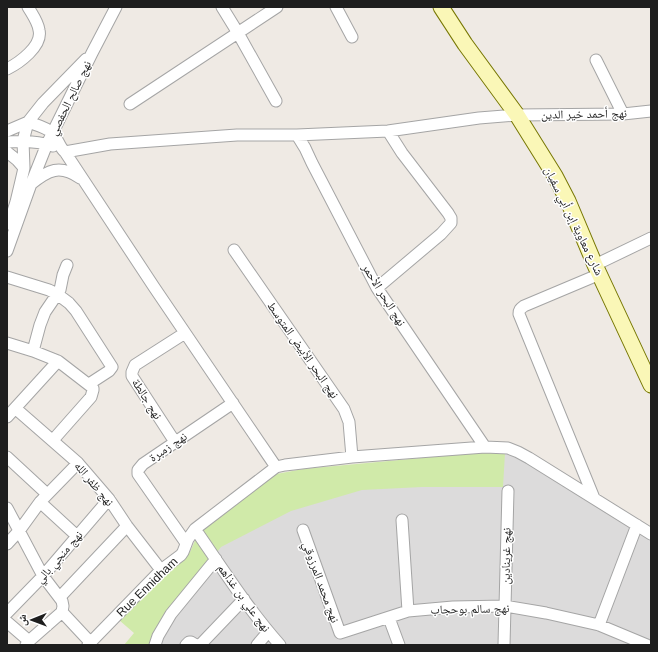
<svg xmlns="http://www.w3.org/2000/svg" width="658" height="652" viewBox="0 0 658 652" font-family="Helvetica,'Noto Naskh Arabic',sans-serif">
	<style>
		.residential { fill: #dcdbdb }
		.grass { fill: #d0eaa9 }
		.lines { fill: none; stroke-linecap: round; stroke-linejoin: round }
		.street-casing { stroke: #a5a5a5; stroke-width: 13 }
		.secondary-casing { stroke: #777703; stroke-width: 17 }
		.street { stroke: #fff; stroke-width: 11 }
		.secondary { stroke: #faf7b7; stroke-width: 15 }
		.labels { text-anchor: middle; stroke-width: 3; stroke-linejoin: round; paint-order: stroke }
		.street-label { font-size: 12px; fill: #1e1e1e; stroke: #fff }
	</style>
	<rect width="100%" height="100%" fill="#efeae4"/>
	<path class="residential" d="M505,453l20,9 126,79v104h-509l48,-93 8,-18 105,-65z"/>
	<path class="grass" d="M485,452l20,1 -2,34h-81l-60,3 -71,21 -70,36 -67,86 -4,12h-26l10,-12 -15,-13 44,-47 27,-21 8,-18 73,-59 32,-6z"/>
	<g class="lines">
		<defs>
			<path id="street" d="M222,7l16,26 38,68
				M336,7l16,30
				M596,60l27,54
				M7,69c12,-6 36,-23 32,-39 -1,-8 -7,-16 -11,-23
				M130,104l147,-97
				M7,131l21,-9c8,3 18,5 24,11 6,5 7,14 13,19l89,135 122,180
				M297,135l8,13 7,15 65,125 108,159
				M7,142c15,-1 31,-1 46,4
				M7,152l10,8 7,8
				M65,152l45,-8 127,-9h60l91,-4 91,-13 38,-3 106,-1 28,-3
				M31,184c17,-14 29,-20 49,-6
				M9,224l7,-22 5,-21 3,-13 -1,-27 5,-19 15,-19 43,-44
				M234,250l110,159 5,13 3,35
				M7,251l24,-67 16,-40 45,-91 24,-46
				M595,265l56,-27
				M7,277l42,13 8,4 12,9 7,8 36,56 -3,4 -20,13
				M377,288l64,-54 10,-11v-5l-3,-5 -46,-60 -14,-22
				M7,343l26,8 25,10 35,27v2l-2,7 -38,43
				M33,351l7,-26 5,-13 15,-22 3,-15 4,-10
				M15,408l63,55 31,36 18,27 34,44
				M7,417l51,-56
				M175,442l-43,-66v-4l3,-7 50,-32
				M7,457l40,37
				M594,498l-75,-184c0,-4 1,-5 5,-8l76,-32
				M40,502l37,34
				M7,508l36,68 19,25 1,5 -1,6 28,30
				M402,520l6,91
				M195,529c27,39 53,80 85,116
				M303,530l37,103 68,-22 45,-4 52,-1 41,7 53,12 48,20
				M186,543l-48,-69v-4l5,-6 90,-61
				M7,544l12,-13 21,-29 38,-39
				M60,597l67,-71
				M7,613l36,-37 66,-77
				M389,618l10,27
				M7,622l22,19
				M599,625l38,-100
				M26,645l3,-4 33,-29
				M88,645l73,-75 20,-15 2,-3 5,-13 7,-10 81,-62 9,-2 67,-8 133,-10 23,1 10,4 11,6 122,76
				M155,645l3,-9 13,-22 45,-55
				M186,645l3,-3h2l5,3
				M200,645l44,-46
				M257,645l11,-13
				M504,645l4,-154"/>
			<path id="secondary" d="M441,7l24,37 52,71 38,61 13,25 27,64 56,120"/>
		</defs>
		<use href="#street" class="street-casing"/>
		<use href="#secondary" class="secondary-casing"/>
		<use href="#street" class="street"/>
		<use href="#secondary" class="secondary"/>
	</g>
	<g class="labels">
		<g class="street-label">
			<text transform="translate(70 98) rotate(-64)" y="4">نهج صالح الحفصي</text>
			<text transform="translate(584 114) rotate(-1)" y="4">نهج أحمد خير الدين</text>
			<text transform="translate(574 221) rotate(64)" y="4">شارع معاوية إبن أبي سفيان</text>
			<text transform="translate(384 295) rotate(58)" y="4">نهج البحر الأحمر</text>
			<text transform="translate(303 350) rotate(55)" y="4">نهج البحر الأبيض المتوسط</text>
			<text transform="translate(147 399) rotate(58)" y="4">نهج جالطة</text>
			<text transform="translate(168 447) rotate(-34)" y="4">نهج زمبرة</text>
			<text transform="translate(94 484) rotate(50)" y="4">نهج ظفر الله</text>
			<text transform="translate(506 556) rotate(-89)" y="4">نهج غرينادين</text>
			<text transform="translate(59 557) rotate(-49)" y="4">نهج منجي بالي</text>
			<text transform="translate(321 582) rotate(70)" y="4">نهج محمد المرزوقي</text>
			<text transform="translate(147 587) rotate(-44)" y="4">Rue Ennidham</text>
			<text transform="translate(244 598) rotate(54)" y="4">نهج علي بن غذاهم</text>
			<text transform="translate(470 609) rotate(-1)" y="4">نهج سالم بوحجاب</text>
		</g>
	</g>
	<rect width="658" height="652" fill="none" stroke="#1e1e1e" stroke-width="16"/>
	<g transform="translate(32 620) rotate(269)" stroke="#ffffff" stroke-width="3" paint-order="stroke">
	<path d="M0-3L7 15L0 10L-7 15Z" fill="#1e1e1e"/>
	<text y="-6" font-size="11" font-weight="bold" text-anchor="middle" fill="#1e1e1e">ش</text>
	</g>
</svg>
